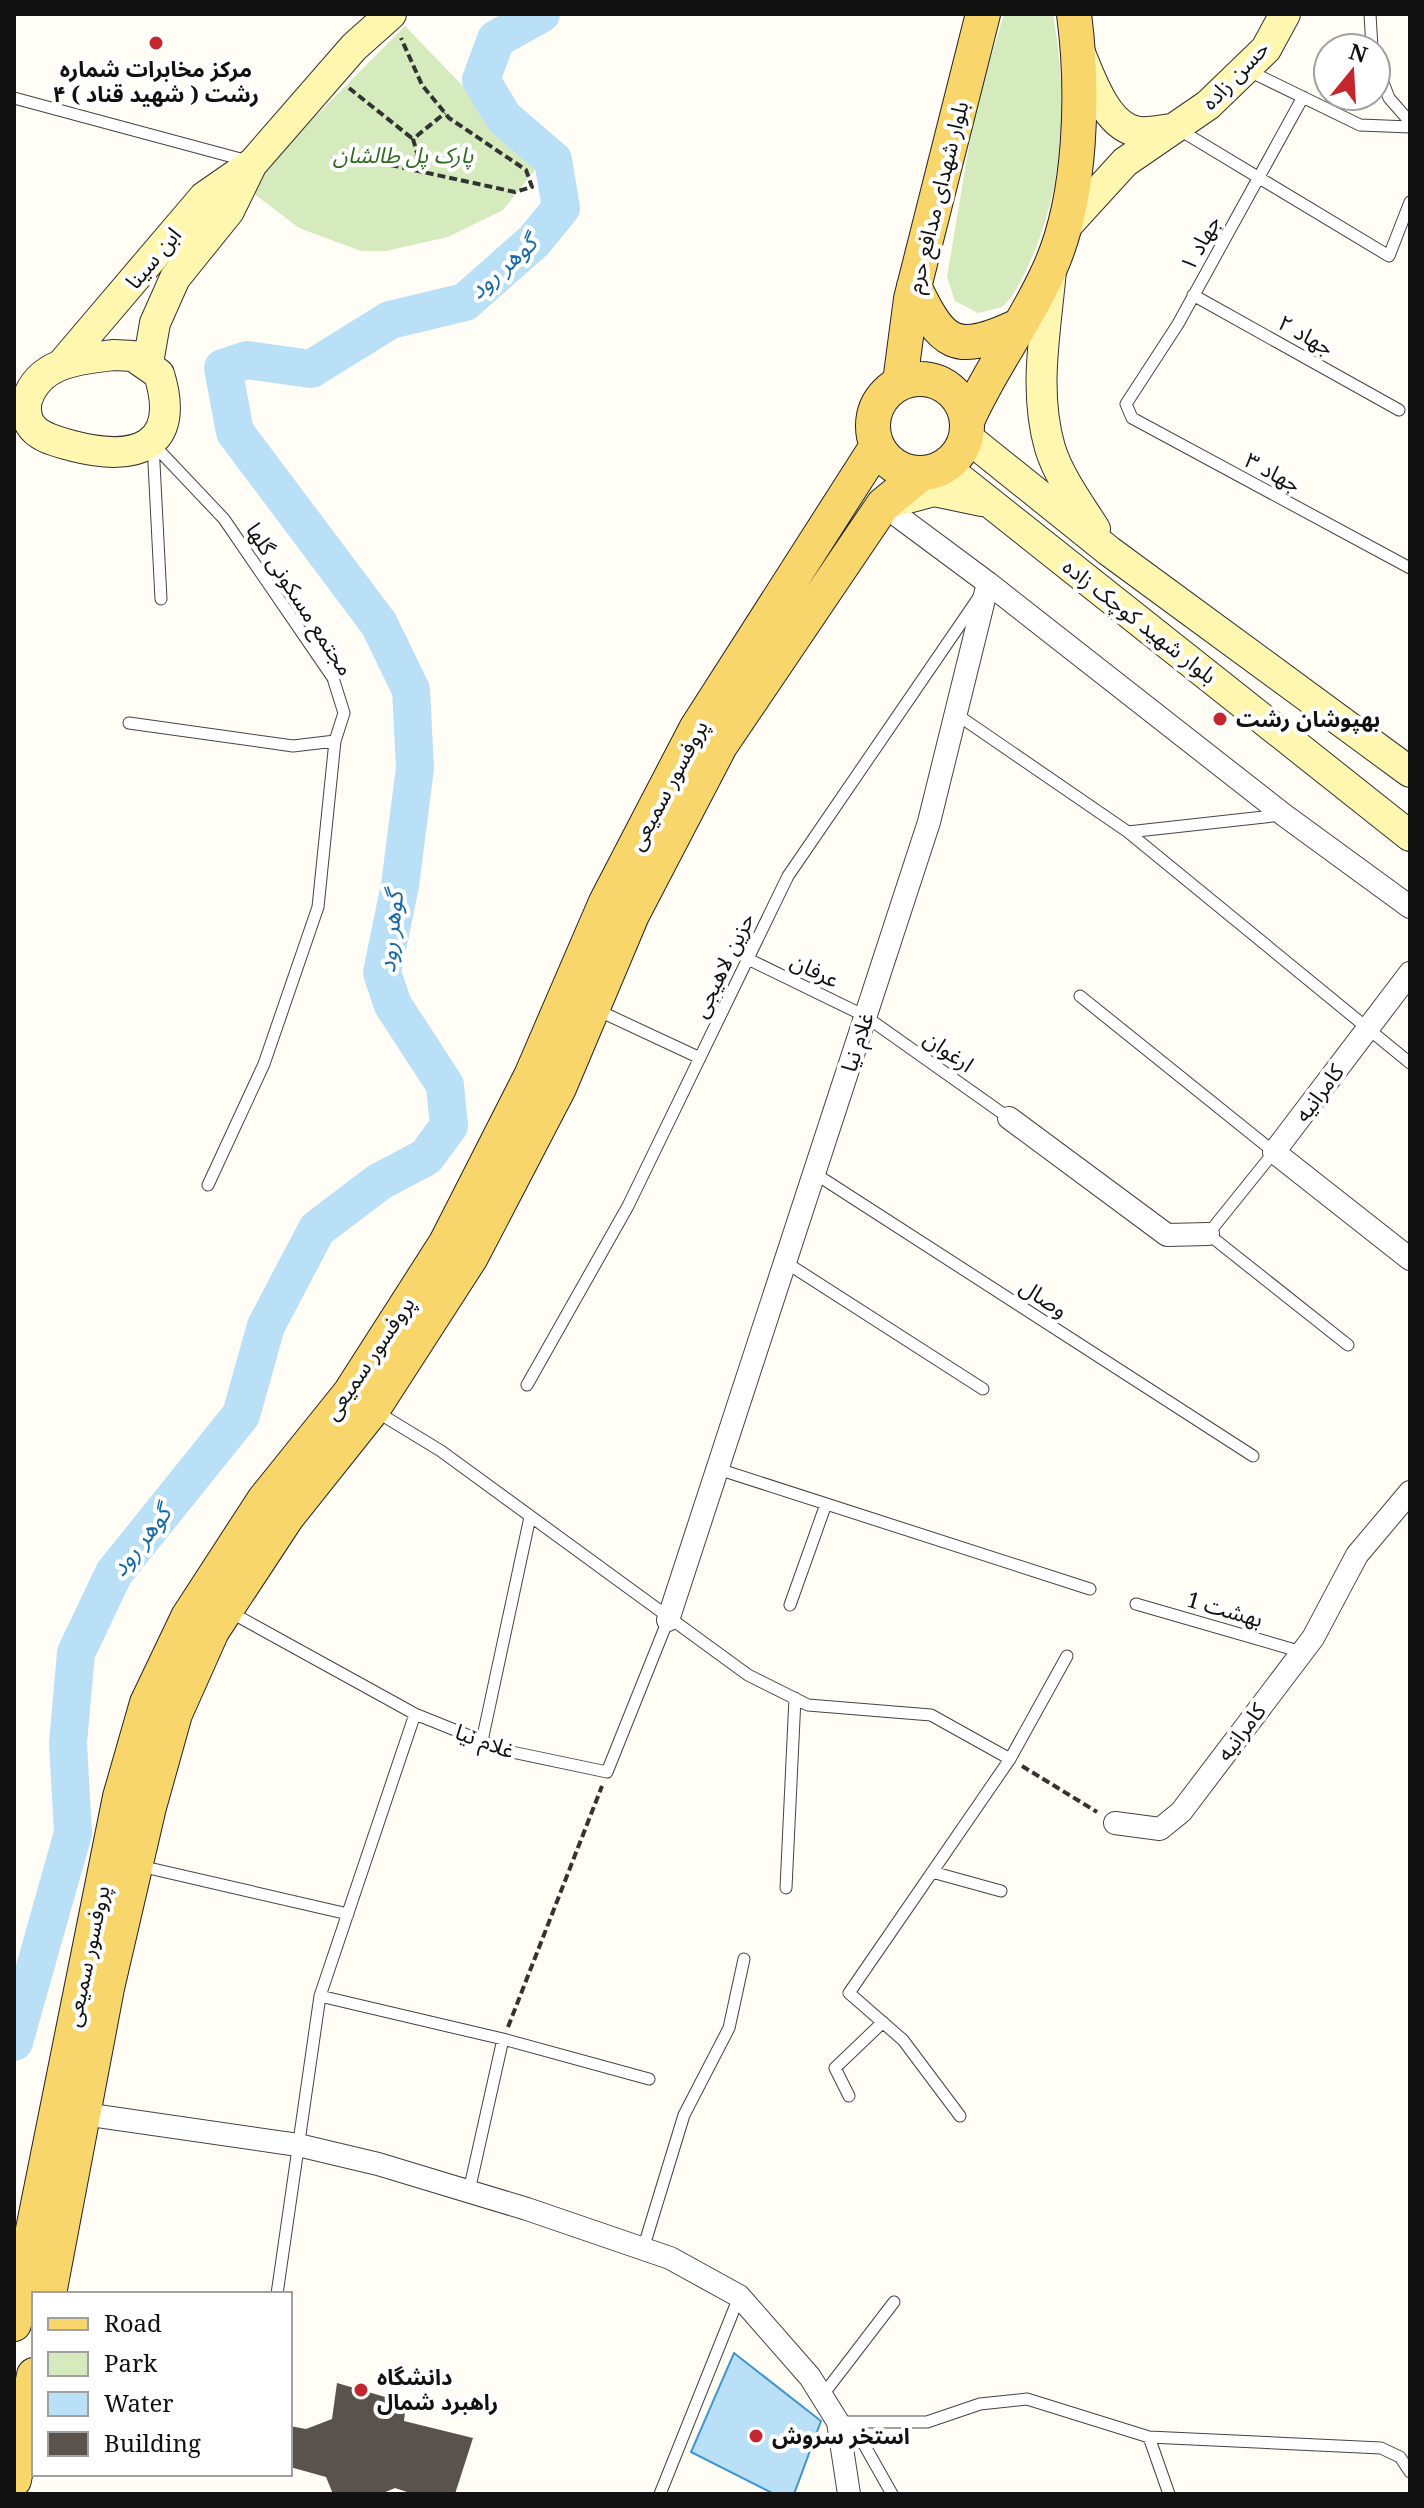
<svg xmlns="http://www.w3.org/2000/svg" width="1424" height="2508" viewBox="0 0 1424 2508" font-family="'Noto Serif','Noto Sans Arabic',serif">
	<style>
		.green { fill: #d5ebbd }
		.water { fill: #b9e0f7; stroke: #3f96cf; stroke-width: 2 }
		.lines { fill: none; stroke-linecap: round; stroke-linejoin: round }
		.river { stroke: #b9e0f7; stroke-width: 38 }
		.building { fill: #5a524d }
		.lane-casing { stroke: #444; stroke-width: 13 }
		.street-casing { stroke: #444; stroke-width: 24 }
		.secondary-casing { stroke: #333; stroke-width: 32 }
		.primary-casing { stroke: #222; stroke-width: 36 }
		.path { stroke: #333; stroke-width: 4; stroke-dasharray: 8 4; stroke-linecap: butt }
		.lane { stroke: #fff; stroke-width: 11 }
		.street { stroke: #fff; stroke-width: 22 }
		.secondary { stroke: #fff6b0; stroke-width: 30 }
		.primary { stroke: #f9d66b; stroke-width: 34 }
		.poi-dot { fill: #c4262e; stroke: #fff; stroke-width: 3 }
		.labels { text-anchor: middle; stroke-width: 8; stroke-linejoin: round; paint-order: stroke }
		.poi-label { font-size: 22px; font-weight: bold; fill: #111; stroke: #fff; text-anchor: start }
		.street-label { font-size: 22px; fill: #111; stroke: #fff }
		.park-label { font-size: 22px; font-style: italic; fill: #2f6b1f; stroke: #fff }
		.water-label { font-size: 24px; font-style: italic; fill: #1768a6; stroke: #fff }
	</style>
	<rect width="100%" height="100%" fill="#fffdf5"/>
	<path class="green" d="M1004,14h49c15,85 12,173 -25,252 -7,14 -14,31 -26,41l-24,6 -23,-12 -8,-24 28,-167z
		M405,26l134,139 -36,45 -55,27 -62,14h-25l-62,-23 -54,-41z"/>
	<path class="water" d="M734,2353l87,68 -27,73h-20l-83,-42z"/>
	<g class="lines">
		<path class="river" d="M14,2042l59,-209 -5,-90 8,-90 38,-80 127,-158 25,-89 51,-97 62,-47 47,-25 23,-31 -4,-41 -52,-80 -11,-32 18,-88 15,-117 -4,-78 -32,-66 -144,-192 -12,-64 24,-8 64,9 79,-49 75,-18 69,-61 27,-33 -8,-48 -49,-42 -23,-38 15,-41 45,-25"/>
	</g>
	<path class="building" d="M337,2383l69,20 -2,18 69,17 -18,56h-42l-18,-6 -14,6h-48l-7,-17 -36,-10v-41l16,3 26,-10z"/>
	<g class="lines">
		<defs>
			<path id="lane" d="M1370,14l2,34
				M1376,64l13,34 21,24
				M1249,71l111,54 50,2
				M1303,97l-125,227 -52,80 6,14 278,150
				M14,98l234,63
				M1178,129l211,127 21,-54
				M1193,295l206,115
				M153,444l8,155
				M956,714l172,118 154,-17
				M129,723l164,23 42,-5 9,-28 -11,-35 -109,-159 -71,-75
				M1128,832l282,231
				M748,959l117,57 144,102
				M1080,996l194,156 -66,82 140,111
				M595,1009l105,49
				M814,1173l439,283
				M208,1185l56,-121 54,-157 17,-166
				M785,1262l198,127
				M527,1385l101,-179 160,-330 191,-279
				M377,1412l64,39 307,224 60,30 123,10 79,44
				M718,1469l372,120
				M1136,1604l166,48
				M790,1605l36,-101
				M230,1612l185,102 92,37 100,21 61,-152
				M482,1741l48,-224
				M140,1866l208,48
				M932,1872l69,19
				M786,1888l9,-190
				M320,1996l183,43 146,40
				M849,2096l-14,-28 48,-46
				M960,2116l-57,-76 -54,-47 161,-234 57,-103
				M469,2191l34,-152
				M643,2249l41,-134 45,-87 15,-69
				M277,2294l43,-298 95,-282
				M822,2396l72,-94
				M838,2422h89l53,-18 47,-5 122,38 232,11 19,9 10,15
				M853,2425l39,69
				M1149,2437l20,57
				M660,2494l79,-197"/>
			<path id="street" d="M988,583l296,232 126,92
				M1410,973l-136,179 136,107
				M1009,1118l158,117 41,-1
				M668,1620l261,-798 59,-239 -105,-78
				M1115,1823l45,6 21,-17 132,-174 44,-83 53,-63
				M84,2114l214,31 80,19 149,45 143,49 69,38 71,81 28,45 11,72"/>
			<path id="secondary" d="M1080,53c11,26 27,76 60,79 10,1 22,-2 32,-3
				M1062,231l63,-69 83,-57 58,-56 19,-35
				M1051,270c-5,59 -18,120 -1,178 9,29 29,56 45,81
				M114,355l19,1 26,18c23,74 -24,88 -86,72 -14,-4 -35,-8 -43,-22 -4,-6 -5,-17 -3,-24 12,-38 52,-41 87,-45z
				M148,363l7,-40 20,-45 54,-67 23,-47
				M62,364l142,-167 49,-34 101,-116 37,-33
				M967,437l142,114 301,221
				M945,467l465,369
				M889,503l45,-12 48,10"/>
			<path id="primary" d="M914,286c28,59 41,70 104,40
				M873 426a47 47 0 1 1 94 0a47 47 0 1 1-94 0Z
				M900,382l11,-83 72,-285
				M968,419c23,-52 59,-98 82,-151 32,-71 34,-178 24,-254
				M49,2294l58,-306 42,-181 26,-93 37,-83 75,-114 86,-108 98,-152 88,-169 73,-173 88,-169 163,-241 39,-32
				M14,2324l106,-527 27,-94 41,-86 76,-117 86,-107 96,-150 85,-167 75,-174 90,-173 181,-283
				M14,2480l20,-105"/>
		</defs>
		<use href="#lane" class="lane-casing"/>
		<use href="#street" class="street-casing"/>
		<use href="#secondary" class="secondary-casing"/>
		<use href="#primary" class="primary-casing"/>
		<path class="path" d="M349,88l64,51
			M331,159l46,3 138,30 17,-5 -6,-17 -77,-52 -27,-33 -21,-47
			M416,170l1,-17 -4,-14 32,-26
			M1022,1766l75,46
			M508,2027l94,-241"/>
		<use href="#lane" class="lane"/>
		<use href="#street" class="street"/>
		<use href="#secondary" class="secondary"/>
		<use href="#primary" class="primary"/>
	</g>
	<g class="poi-dot">
		<circle cx="156" cy="43" r="8"/>
		<circle cx="1220" cy="719" r="8"/>
		<circle cx="361" cy="2390" r="8"/>
		<circle cx="756" cy="2436" r="8"/>
	</g>
	<g class="labels">
		<g class="poi-label">
			<text x="156" y="77" text-anchor="middle">مرکز مخابرات شماره<tspan x="156" dy="25">۴ رشت ( شهید قناد )</tspan></text>
			<text x="1236" y="727">بهپوشان رشت</text>
			<text x="377" y="2385">دانشگاه<tspan x="377" dy="25">راهبرد شمال</tspan></text>
			<text x="772" y="2444">استخر سروش</text>
		</g>
		<g class="street-label">
			<text transform="translate(1235 75) rotate(-46)" y="8">حسن زاده</text>
			<text transform="translate(937 197) rotate(-76)" y="8">بلوار شهدای مدافع حرم</text>
			<text transform="translate(1200 243) rotate(-61)" y="8">جهاد ۱</text>
			<text transform="translate(153 258) rotate(-50)" y="8">ابن سینا</text>
			<text transform="translate(1306 335) rotate(29)" y="8">جهاد ۲</text>
			<text transform="translate(1273 472) rotate(28)" y="8">جهاد ۳</text>
			<text transform="translate(300 599) rotate(57)" y="8">مجتمع مسکونی گلها</text>
			<text transform="translate(1140 621) rotate(38)" y="8">بلوار شهید کوچک زاده</text>
			<text transform="translate(668 785) rotate(-62)" y="8">پروفسور سمیعی</text>
			<text transform="translate(723 965) rotate(-64)" y="8">حزین لاهیجی</text>
			<text transform="translate(815 970) rotate(26)" y="8">عرفان</text>
			<text transform="translate(857 1042) rotate(-72)" y="8">غلام نیا</text>
			<text transform="translate(949 1051) rotate(35)" y="8">ارغوان</text>
			<text transform="translate(1319 1093) rotate(-53)" y="8">کامرانیه</text>
			<text transform="translate(1044 1298) rotate(33)" y="8">وصال</text>
			<text transform="translate(369 1358) rotate(-56)" y="8">پروفسور سمیعی</text>
			<text transform="translate(1225 1609) rotate(16)" y="8">بهشت 1</text>
			<text transform="translate(1241 1732) rotate(-53)" y="8">کامرانیه</text>
			<text transform="translate(485 1741) rotate(20)" y="8">غلام نیا</text>
			<text transform="translate(87 1956) rotate(-78)" y="8">پروفسور سمیعی</text>
		</g>
		<g class="park-label">
			<text x="403" y="163">پارک پل طالشان</text>
		</g>
		<g class="water-label">
			<text transform="translate(503 267) rotate(-42)" y="8">گوهر رود</text>
			<text transform="translate(391 932) rotate(-84)" y="8">گوهر رود</text>
			<text transform="translate(141 1541) rotate(-52)" y="8">گوهر رود</text>
		</g>
	</g>
	<rect width="1424" height="2508" fill="none" stroke="#111111" stroke-width="32"/>
	<rect x="32" y="2292" width="260" height="184" fill="#ffffff" stroke="#a0a0a0" stroke-width="2"/>
	<rect x="48" y="2318" width="40" height="12" fill="#f9d66b" stroke="#a0a0a0" stroke-width="2"/>
	<text x="104" y="2332" font-size="24" fill="#111111">Road</text>
	<rect x="48" y="2352" width="40" height="24" fill="#d5ebbd" stroke="#a0a0a0" stroke-width="2"/>
	<text x="104" y="2372" font-size="24" fill="#111111">Park</text>
	<rect x="48" y="2392" width="40" height="24" fill="#b9e0f7" stroke="#a0a0a0" stroke-width="2"/>
	<text x="104" y="2412" font-size="24" fill="#111111">Water</text>
	<rect x="48" y="2432" width="40" height="24" fill="#5a524d" stroke="#a0a0a0" stroke-width="2"/>
	<text x="104" y="2452" font-size="24" fill="#111111">Building</text>
	<g transform="translate(1352 72) rotate(18)"><circle r="38" fill="#ffffff" stroke="#a0a0a0" stroke-width="2"/>
	<path d="M0-6L14 30L0 20L-14 30Z" fill="#c4262e"/>
	<text y="-12" font-size="22" font-weight="bold" text-anchor="middle" fill="#111111">N</text>
	</g>
</svg>
